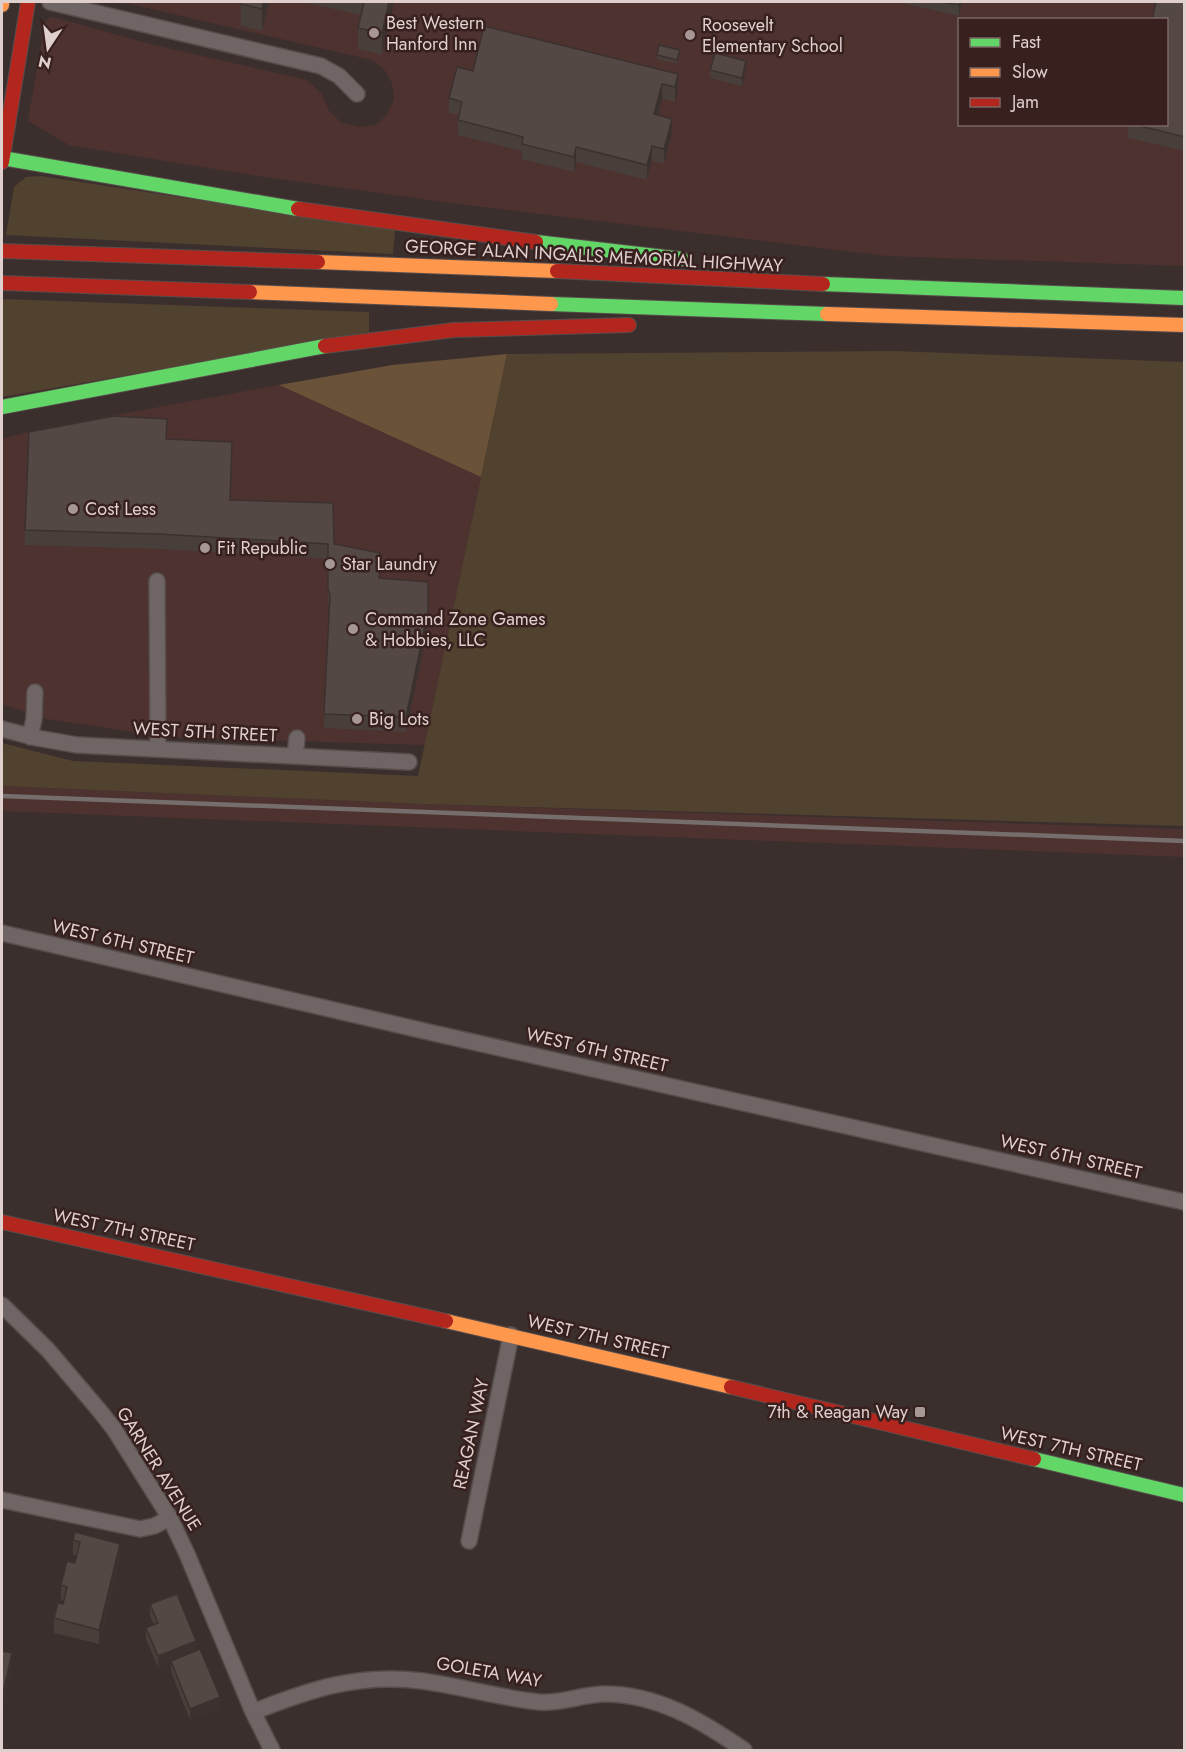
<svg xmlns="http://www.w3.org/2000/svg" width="1186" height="1752" viewBox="0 0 1186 1752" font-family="Jost,sans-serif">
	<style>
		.built { fill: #4d322f; fill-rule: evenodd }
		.green { fill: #51412f }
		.forest { fill: #695237 }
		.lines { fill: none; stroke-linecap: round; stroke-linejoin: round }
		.street-casing { stroke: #574c4b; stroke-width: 18 }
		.fast-casing { stroke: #574c4b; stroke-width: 16 }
		.slow-casing { stroke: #574c4b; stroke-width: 16 }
		.jam-casing { stroke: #574c4b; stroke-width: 16 }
		.street { stroke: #6e6564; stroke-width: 15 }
		.fast { stroke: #63d668; stroke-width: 14 }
		.slow { stroke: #ff974d; stroke-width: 14 }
		.jam { stroke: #b3261e; stroke-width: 14 }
		.rail { stroke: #766e6d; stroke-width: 4.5 }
		.wall { fill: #483e3a }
		.shaded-wall { fill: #3b3230 }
		.building { fill: #544844; stroke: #3b3230; stroke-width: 1.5 }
		.poi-dot { fill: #a69795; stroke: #37201e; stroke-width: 2 }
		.labels { text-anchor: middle; stroke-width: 5; stroke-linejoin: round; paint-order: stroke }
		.poi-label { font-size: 18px; fill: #dfcfcd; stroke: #37201e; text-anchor: start }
		.street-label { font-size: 18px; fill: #dfcfcd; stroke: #37201e }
	</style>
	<rect width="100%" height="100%" fill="#3b2f2e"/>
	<path class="built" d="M121,2h1063v264l-297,-10 -436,-53 -193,-27 -189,-31 -41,-24 17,-100 7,-4 106,29 149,34 15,14 7,17 13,12 18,4 15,-2 12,-10 7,-16 -2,-16 -8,-14 -12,-9zM960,20h206v104h-206z
		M279,385l202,92 -56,268 -257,-8 -121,-18 -45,-15v-265l37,-10z
		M2,786l420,18 762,25v28l-1182,-46z"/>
	<path class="green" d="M41,176l354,54 -2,24 -387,-19 8,-48 12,-10z
		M2,299l367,13v21l-367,64z
		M895,351l289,11v464l-762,-22 -420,-18v-43l71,18 345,15 89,-422z"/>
	<path class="forest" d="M507,354l-26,123 -202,-92 113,-20z"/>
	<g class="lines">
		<defs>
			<path id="street" d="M50,2l271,64 18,10 18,18
				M157,581l1,167
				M2,729l35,9 40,7 332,17
				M30,737l4,-18 1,-27
				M295,756l2,-18
				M2,933l431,100 751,169
				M2,1305l46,45 51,60 15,19 56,89 17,36 66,158 19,38
				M2,1500l138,29 14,-3 16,-8
				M469,1541l42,-206
				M253,1712c58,-23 106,-39 169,-31 39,5 77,17 117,21 21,2 42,-7 63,-8 54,-1 100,27 142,56"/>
			<path id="fast" d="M2,158l296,51
				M536,242l146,17
				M823,284l361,14
				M551,304l276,10
				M2,407l323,-61
				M1034,1459l150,36"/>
			<path id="slow" d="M2,2v3
				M318,262l239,9
				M250,292l301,12
				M827,314l357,11
				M446,1321l285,66"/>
			<path id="jam" d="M2,162l26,-160
				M298,209l238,33
				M2,251l316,11
				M557,271l266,13
				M2,283l248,9
				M325,346l129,-16 175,-5
				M2,1222l444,99
				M731,1387l303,72"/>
		</defs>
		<use href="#street" class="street-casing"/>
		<use href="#fast" class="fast-casing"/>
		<use href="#slow" class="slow-casing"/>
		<use href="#jam" class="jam-casing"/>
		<use href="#street" class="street"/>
		<use href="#fast" class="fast"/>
		<use href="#slow" class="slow"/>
		<use href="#jam" class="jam"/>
		<path class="rail" d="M2,796l1182,45"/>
	</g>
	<path class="wall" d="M269,2l-7,29 -21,-5v-22z
		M303,2h91l-12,53 -24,-6v-21l3,-13z
		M898,2h64l-3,14z
		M1185,2v149l-57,-13v-14h39z
		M680,54l-3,10 -20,-5v-4z
		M746,69l-4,17 -32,-8v-8z
		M473,71l205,3v15l-3,13 -13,-3 -4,16 14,18 -8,31 -12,-3 -5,19 -71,-18 -2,10 -52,-13v-8l-64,-16v-15l1,-5 -10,-2v-15z
		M167,439l63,61 104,44 46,34 48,48 -22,106 -82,-4 5,-120 -1,-4v-45l-169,-10 -134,-4v-15z
		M75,1532l45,26 -21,86 -45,-11v-15l9,-14 1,-4h-3v-15l14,-22 2,-7 -4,-1v-15z
		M150,1604l46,47 24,57 -30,12 -19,-48v-10l-13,5 -12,-28v-11l8,-3 -4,-9z"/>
	<path class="shaded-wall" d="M263,2h6l-7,29v-22z
		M389,2h5l-12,53v-22z
		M960,2h2l-3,14v-11z
		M746,61v8l-4,17v-8z
		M678,74v15l-3,13v-15z
		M662,84v15l-8,30v-15z
		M672,119v14l-8,31v-15z
		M652,146v15l-5,19v-15z
		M576,147v15l-2,10v-15z
		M428,582v44l-22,106v-15z
		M120,1544v14l-21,86v-14z
		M196,1641v11l-38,15v-11z
		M12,1653v15l-10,45v-15z
		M220,1697v11l-30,12v-11z"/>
	<path class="building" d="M242,2h21l-1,7 -21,-5z
		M364,2h25l-7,31 -24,-5z
		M943,2h17l-1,3z
		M1156,2h29v135l-53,-13h35v-104h-15z
		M484,26l194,48 -3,13 -13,-3 -8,30 18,5 -8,30 -12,-3 -5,19 -71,-18 -2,10 -52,-13 1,-7 -65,-17 4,-18 -13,-4 8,-31 16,4z
		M659,45l21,5 -3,10 -20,-5z
		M715,53l31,8 -4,17 -32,-8z
		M114,416l53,3 -1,20 66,3 -2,58 103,3 1,41 46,9 -1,25 49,4v29l-22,106 -82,-3 6,-119 -2,-6v-45l-169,-10 -134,-4 4,-98z
		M75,1532l45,12 -21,86 -45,-12 4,-15 5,1 4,-17 -6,-2 6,-24 8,2 5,-21 -7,-2z
		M177,1594l19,47 -38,15 -12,-28 12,-5 -8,-19z
		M200,1649l20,48 -30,12 -19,-48z
		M2,1651l10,2 -10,45z"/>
	<g class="poi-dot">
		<circle cx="374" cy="33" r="6"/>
		<circle cx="690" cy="35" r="6"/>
		<circle cx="73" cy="509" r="6"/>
		<circle cx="205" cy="548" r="6"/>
		<circle cx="330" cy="564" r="6"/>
		<circle cx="353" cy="629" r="6"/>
		<circle cx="357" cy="719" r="6"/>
		<rect x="914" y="1406" width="12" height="12" rx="3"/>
	</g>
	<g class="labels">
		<g class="poi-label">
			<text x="386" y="29">Best Western<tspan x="386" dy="21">Hanford Inn</tspan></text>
			<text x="702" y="31">Roosevelt<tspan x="702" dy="21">Elementary School</tspan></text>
			<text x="85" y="515">Cost Less</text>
			<text x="217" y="554">Fit Republic</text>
			<text x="342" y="570">Star Laundry</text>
			<text x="365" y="625">Command Zone Games<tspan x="365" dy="21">&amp; Hobbies, LLC</tspan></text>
			<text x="369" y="725">Big Lots</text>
			<text x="908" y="1418" text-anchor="end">7th &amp; Reagan Way</text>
		</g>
		<g class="street-label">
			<text transform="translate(594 256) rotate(3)" y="6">GEORGE ALAN INGALLS MEMORIAL HIGHWAY</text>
			<text transform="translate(205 732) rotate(3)" y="6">WEST 5TH STREET</text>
			<text transform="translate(123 942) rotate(13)" y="6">WEST 6TH STREET</text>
			<text transform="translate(597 1050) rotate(13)" y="6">WEST 6TH STREET</text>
			<text transform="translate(1071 1157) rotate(13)" y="6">WEST 6TH STREET</text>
			<text transform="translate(124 1230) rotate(12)" y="6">WEST 7TH STREET</text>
			<text transform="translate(598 1337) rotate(13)" y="6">WEST 7TH STREET</text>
			<text transform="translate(471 1434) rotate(-78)" y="6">REAGAN WAY</text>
			<text transform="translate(1071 1449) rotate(13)" y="6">WEST 7TH STREET</text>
			<text transform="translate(159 1469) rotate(58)" y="6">GARNER AVENUE</text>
			<text transform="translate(489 1672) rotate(10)" y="6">GOLETA WAY</text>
		</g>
	</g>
	<rect width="1186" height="1752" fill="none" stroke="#dfcfcd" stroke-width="6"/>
	<rect x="958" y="18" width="210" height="108" fill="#37201e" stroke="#7a6664" stroke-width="1.5"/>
	<rect x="970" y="38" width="30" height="9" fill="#63d668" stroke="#7a6664" stroke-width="1.5"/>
	<text x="1012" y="48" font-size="18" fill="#dfcfcd">Fast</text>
	<rect x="970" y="68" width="30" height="9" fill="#ff974d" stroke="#7a6664" stroke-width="1.5"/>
	<text x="1012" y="78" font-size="18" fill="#dfcfcd">Slow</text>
	<rect x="970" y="98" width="30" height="9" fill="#b3261e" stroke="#7a6664" stroke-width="1.5"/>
	<text x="1012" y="108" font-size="18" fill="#dfcfcd">Jam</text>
	<g transform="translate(48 48) rotate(193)" stroke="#37201e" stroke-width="4.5" paint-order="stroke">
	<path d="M0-4.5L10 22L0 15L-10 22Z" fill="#dfcfcd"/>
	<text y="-9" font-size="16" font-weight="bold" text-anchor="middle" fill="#dfcfcd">N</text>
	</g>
</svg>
